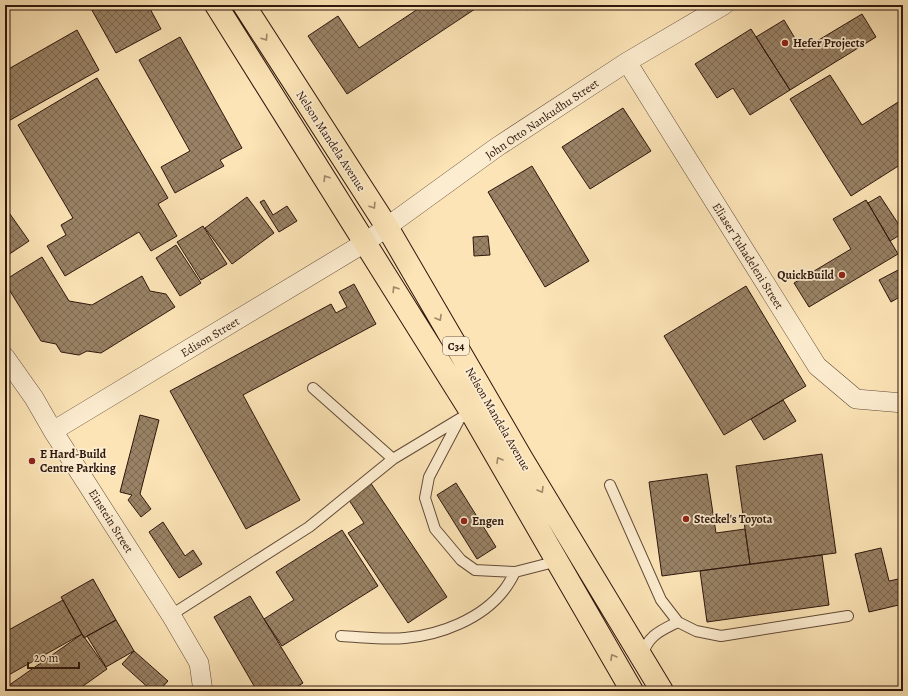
<svg xmlns="http://www.w3.org/2000/svg" width="908" height="696" viewBox="0 0 908 696" font-family="Alegreya,serif">
	<style>
		.building { fill: url(#building-cross-hatch); stroke: #2e170d }
		.lines { fill: none; stroke-linecap: round; stroke-linejoin: round }
		.service-casing { stroke: #624a37; stroke-width: 12 }
		.minor-casing { stroke: #624a37; stroke-width: 20 }
		.primary-casing { stroke: #2e170d; stroke-width: 24 }
		.service { stroke: #fdedd0; stroke-width: 10 }
		.minor { stroke: #fdedd0; stroke-width: 19 }
		.primary { stroke: #fce4b6; stroke-width: 22 }
		.oneway { stroke: #9f886a }
		.poi-dot { fill: #8f2418; stroke: #fdedd0; stroke-width: 1.5 }
		.labels { text-anchor: middle; stroke-width: 3.5; stroke-linejoin: round; paint-order: stroke }
		.shield { fill: #fdedd0; stroke: #6c5748; stroke-width: 1 }
		.shield-label { font-size: 11px; font-weight: bold; fill: #2e170d }
		.poi-label { font-size: 12px; font-weight: bold; fill: #2e170d; stroke: #fdedd0; text-anchor: start }
		.street-label { font-size: 12px; fill: #2e170d; stroke: #fdedd0 }
	</style>
	<defs>
		<pattern id="building-cross-hatch" width="8" height="8" patternUnits="userSpaceOnUse"><rect width="8" height="8" fill="#998265"/><path d="M0 0l8 8M0 8l8-8" fill="none" stroke="#7d6952"/></pattern>
	</defs>
	<rect width="100%" height="100%" fill="#fce4b6"/>
	<filter id="stains"><feTurbulence type="fractalNoise" baseFrequency=".005" numOctaves="4"/><feColorMatrix values="0 0 0 0 .2 0 0 0 0 .09 0 0 0 0 .02 0 0 0 .5 -.17"/></filter>
	<radialGradient id="worn" r=".72"><stop offset=".6" stop-color="#630" stop-opacity="0"/><stop offset="1" stop-color="#630" stop-opacity=".3"/></radialGradient>
	<path class="building" d="M89,5h59l13,24 -45,24z
		M424,5h57l-134,89 -39,-58 30,-20 21,32z
		M524,5h11l-8,5z
		M862,14l14,23 -86,53 -34,-53 28,-17 18,30z
		M751,29l39,61 -40,25 -17,-27 -16,10 -22,-34z
		M77,30l22,40 -94,53v-52z
		M180,37l62,111 -22,12 4,6 -49,27 -14,-26 29,-16 -51,-91z
		M830,75l32,50 41,-26v64l-52,33 -61,-97z
		M97,78l71,120 -10,6 19,32 -26,15 -12,-19 -74,44 -18,-30 19,-11 -5,-10 12,-7 -55,-93z
		M623,108l28,43 -61,38 -28,-42z
		M532,166l57,95 -44,26 -57,-95z
		M880,196l23,35v2l-13,8 -22,-38z
		M247,197l27,36 -42,31 -27,-36z
		M264,200l9,15 14,-9 10,15 -18,11 -19,-30z
		M866,200l32,54 -89,53 -15,-24 57,-34 -18,-30z
		M5,207l24,34 -24,16z
		M203,226l24,38 -26,16 -24,-38z
		M488,236l2,19 -16,1 -1,-19z
		M176,245l25,38 -21,13 -24,-38z
		M42,257l27,44 23,4 50,-29 8,15 16,3 9,13 -74,46 -14,-2 -8,4 -18,-3 -5,-8 -15,-3 -36,-58v-3z
		M903,265v30l-12,7 -12,-22 23,-12z
		M354,284l22,40 -133,71 57,105 -54,29 -76,-138 161,-87 5,9 11,-6 -8,-15z
		M746,286l60,100 -82,49 -60,-99z
		M783,400l13,21 -32,19 -13,-21z
		M140,415l19,5 -19,74 11,15 -10,8 -13,-17 4,-5 -12,-3z
		M822,454l14,99 -86,11 -14,-98z
		M707,474l9,59 29,-4 5,35 -88,12 -13,-94z
		M370,482l77,115 -39,26 -60,-90 16,-10 -17,-26z
		M456,483l40,64 -19,12 -40,-64z
		M163,522l22,34 8,-6 9,14 -23,14 -30,-46z
		M342,530l36,56 -96,60 -18,-27 30,-19 -18,-28z
		M881,548l8,33 14,-3v26l-34,8 -14,-58z
		M822,555l7,50 -122,17 -7,-51z
		M93,579l23,41 -32,18 -23,-41z
		M250,596l53,87 -13,8h-33l-43,-74z
		M63,600l19,34 -77,43v-45z
		M116,620l18,31 -28,16 -19,-31z
		M82,634l25,35 -31,22h-71v-3z
		M134,651l34,30 -9,10h-7l-30,-27z"/>
	<g class="lines">
		<defs>
			<path id="service" d="M313,388l80,71
				M458,422l-29,55 -4,21 10,31 26,31 14,10 40,2 43,-11
				M610,485l51,115 17,22 18,9 25,5 127,-20
				M171,615l138,-88 84,-68 78,-47
				M341,636c21,1 43,4 64,2 35,-3 77,-19 99,-48 4,-5 8,-12 11,-18
				M643,656c3,-20 19,-26 35,-34"/>
			<path id="minor" d="M627,62l190,304 39,33 47,4
				M5,357l29,41 19,33 118,184 28,48 4,28
				M53,431l313,-189 131,-95 130,-85 97,-57"/>
			<path id="primary" d="M216,5l255,407 161,279
				M244,5l143,222 135,232 140,232"/>
		</defs>
		<use href="#service" class="service-casing"/>
		<use href="#minor" class="minor-casing"/>
		<use href="#primary" class="primary-casing"/>
		<use href="#service" class="service"/>
		<use href="#minor" class="minor"/>
		<use href="#primary" class="primary"/>
	</g>
	<defs><path id="oneway-chevron" d="M-2-3.5L2.5 0L-2 3.5" fill="none" stroke-width="1.6" stroke-linecap="round" stroke-linejoin="round"/></defs>
	<g class="oneway">
		<use href="#oneway-chevron" transform="translate(265 38) rotate(57)"/>
		<use href="#oneway-chevron" transform="translate(326 178) rotate(-122)"/>
		<use href="#oneway-chevron" transform="translate(373 206) rotate(57)"/>
		<use href="#oneway-chevron" transform="translate(395 289) rotate(-122)"/>
		<use href="#oneway-chevron" transform="translate(439 318) rotate(60)"/>
		<use href="#oneway-chevron" transform="translate(499 460) rotate(-120)"/>
		<use href="#oneway-chevron" transform="translate(541 490) rotate(59)"/>
		<use href="#oneway-chevron" transform="translate(613 657) rotate(-120)"/>
	</g>
	<g class="poi-dot">
		<circle cx="785" cy="43" r="4"/>
		<circle cx="842" cy="275" r="4"/>
		<circle cx="32" cy="461" r="4"/>
		<circle cx="686" cy="519" r="4"/>
		<circle cx="464" cy="521" r="4"/>
	</g>
	<g class="labels">
		<rect class="shield" x="443" y="337" width="26" height="18" rx="3"/>
		<g class="shield-label">
			<text x="456" y="350">C34</text>
		</g>
		<g class="poi-label">
			<text x="793" y="47">Hefer Projects</text>
			<text x="834" y="279" text-anchor="end">QuickBuild</text>
			<text x="40" y="458">E Hard-Build<tspan x="40" dy="14">Centre Parking</tspan></text>
			<text x="694" y="523">Steckel's Toyota</text>
			<text x="472" y="525">Engen</text>
		</g>
		<g class="street-label">
			<text transform="translate(542 119) rotate(-34)" y="4">John Otto Nankudhu Street</text>
			<text transform="translate(331 141) rotate(57)" y="4">Nelson Mandela Avenue</text>
			<text transform="translate(748 256) rotate(58)" y="4">Eliaser Tuhadeleni Street</text>
			<text transform="translate(210 337) rotate(-31)" y="4">Edison Street</text>
			<text transform="translate(498 419) rotate(60)" y="4">Nelson Mandela Avenue</text>
			<text transform="translate(111 521) rotate(58)" y="4">Einstein Street</text>
		</g>
	</g>
	<rect width="908" height="696" fill="none" stroke="#fce4b6" stroke-width="20"/>
	<rect x="6" y="6" width="896" height="684" fill="none" stroke="#2e170d" stroke-width="2"/>
	<rect x="10" y="10" width="888" height="676" fill="none" stroke="#2e170d"/>
	<path d="M28 662v6h51v-6" fill="none" stroke="#2e170d" stroke-width="2"/>
	<text x="34" y="662" font-size="12" fill="#2e170d" stroke="#fdedd0" stroke-width="3" paint-order="stroke">20 m</text>
	<rect width="100%" height="100%" filter="url(#stains)"/>
	<rect width="100%" height="100%" fill="url(#worn)"/>
</svg>
